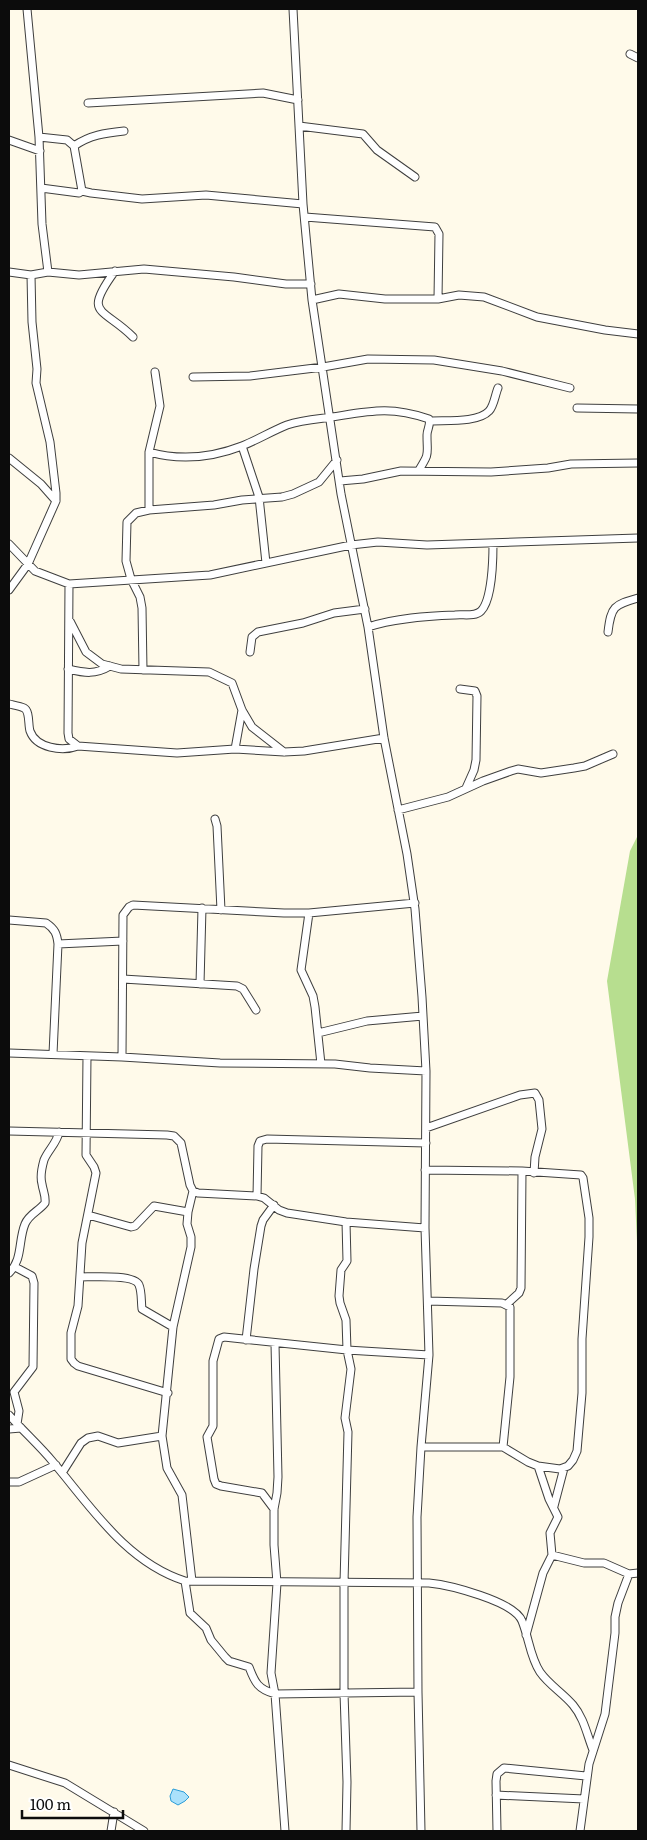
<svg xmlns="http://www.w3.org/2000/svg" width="647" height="1840" viewBox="0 0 647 1840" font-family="Literata,serif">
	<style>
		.forest { fill: #b7de8f }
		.water { fill: #aae1fb; stroke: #2b9dd8 }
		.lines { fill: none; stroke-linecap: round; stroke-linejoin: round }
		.minor-casing { stroke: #3f3f3f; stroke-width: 9 }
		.minor { stroke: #fff; stroke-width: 7 }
	</style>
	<rect width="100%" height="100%" fill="#fffaea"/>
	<path class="forest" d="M638,835v428l-3,-64 -28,-218 23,-130z"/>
	<path class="water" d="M173,1789l11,3 5,5 -4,4 -7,4 -7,-4 -1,-5z"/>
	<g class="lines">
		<defs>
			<path id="minor" d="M27,9l12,128 3,87 6,48
				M293,9l10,195 9,96 29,194 27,133 16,111 23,116 8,55 7,88 4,74 -1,157 4,127 -8,92 -4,70 1,175 3,139
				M630,54l8,4
				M88,103l175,-10 35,7
				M299,126l64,8 14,16 38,27
				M39,137l28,3 7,6 8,45 9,2 51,6 64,-4 97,9
				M9,140l31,11
				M74,146c16,-11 31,-13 50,-15
				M41,188l38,5 3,-2
				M305,217l130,10 4,7 -1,65
				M115,271c-33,45 -12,36 18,66
				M9,272l22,3 17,-3 31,3 65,-6 90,8 52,7h25
				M312,300l27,-6 46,5h53l21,-4 25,2 53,20 68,13 33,4
				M193,377l57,-1 73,-9 45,-8 66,1 68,11 68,17
				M577,408l61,1
				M430,421c16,-1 48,2 59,-10 5,-5 6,-16 9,-23
				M242,446l17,51 7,66
				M149,452l11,-46 -5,-34
				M9,458l32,26 15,17
				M340,481l23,-2 38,-8 90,1 57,-4 23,-4 67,-1
				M149,510v-58c32,9 62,6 93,-6 15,-6 30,-15 45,-21 14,-5 30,-6 45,-8 39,-6 58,-11 97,2 2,6 -2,10 -2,16 0,21 3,17 -8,35
				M9,544l26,27 34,13 141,-9 141,-30 27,-3 49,3 211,-7
				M69,584l-1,149 1,6 9,7 99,7 58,-4 49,3 20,-1 80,-13
				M9,590l19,-26 28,-63v-8l-6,-51 -14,-59 1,-14 -5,-47 -1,-47
				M70,621l16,31 16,12 19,5 88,3 23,11 10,27 10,17 32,25
				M368,627c28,-9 58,-11 87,-12 8,-1 20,2 26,-4 11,-11 12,-52 12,-67
				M608,632c3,-26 6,-27 30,-34
				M250,652l2,-15 6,-5 45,-9 31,-10 31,-4
				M68,669c17,4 27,6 42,-3
				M143,670l-1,-62 -2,-11 -9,-18 -5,-18 1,-39 9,-9 13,-3 65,-5 28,-5 40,-3 11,-3 26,-12 18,-22
				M460,689l15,2 2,5 -1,64 -2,10 -8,18
				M9,704c4,1 11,2 15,4 6,3 4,17 6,23 6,17 32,21 48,15
				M235,749l7,-39
				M398,810l50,-13 35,-16 28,-10 7,-2 23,4 33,-5 11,-2 28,-12
				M215,819l2,7 4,84
				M309,913l-8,57 12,26 2,11 6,57
				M9,920l37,3c9,6 11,11 12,21l-5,110
				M58,944l65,-3
				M123,979l114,7 6,3 13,21
				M200,984l2,-76
				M318,1033l49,-12 56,-5
				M9,1053l113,4 98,6 115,1 35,4 56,3
				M87,1056l-1,99 8,12 2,6 -14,70 -4,63 -7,27v26l3,4 4,3 90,27
				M122,1057l1,-142 6,-8 4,-2 151,8h25l106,-10
				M426,1128l94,-33 15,-2 4,7 3,29 -7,28 -1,16
				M9,1131l158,4 7,1 7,7 9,42 3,6 -5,21 -1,12 4,13v10l-18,80 -11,109 5,32 15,27 10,86
				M193,1191l5,2 59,3 7,2 15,12 8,3 59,9 79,6
				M257,1196l1,-50 2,-5 7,-2 159,4
				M88,1215l43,12 4,-1 19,-20 34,6
				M15,1267l17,9 2,7 -1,84 -19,25 5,19 -2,13
				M9,1273c14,-14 9,-32 16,-49 4,-10 14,-13 20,-21 1,-7 -2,-12 -3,-19 -2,-7 0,-17 2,-24 4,-10 13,-17 15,-28
				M81,1277c11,0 54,-3 58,8 3,7 2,17 3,24l31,18
				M428,1301l74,2 8,4v70l-7,70
				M507,1304l12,-11 2,-5 1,-117
				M246,1340l8,-71 7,-43 2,-6 11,-15
				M275,1344l3,133 -1,16 -3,16v36l3,38 -6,90 4,21 10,137
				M9,1415c14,16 31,31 44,47 39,46 73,100 132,119l244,2c20,2 85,18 93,38 7,17 8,36 18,51 9,13 23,21 33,33 11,13 14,30 20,45
				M9,1429l12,-1
				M421,1447h82l25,15 10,4 22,3 8,-3 5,-6 4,-9 5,-58v-54l7,-102v-19l-6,-40 -2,-3 -59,-4 -97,-1
				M62,1473l19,-30 7,-5 10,-2 20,7 44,-7
				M9,1482h10l37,-17
				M554,1506l10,-38
				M274,1509l-12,-16 -41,-7 -5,-2 -2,-5 -7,-42 6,-11v-65l6,-22 5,-2 123,13 82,5
				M552,1555l32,8h20l25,11
				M185,1581l5,32 16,15 5,12 14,17 4,4 20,6c6,16 9,22 26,27l143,-2
				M526,1635l17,-62 9,-18 -2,-22 8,-16 -9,-18 -11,-33
				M9,1765l56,18 79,48
				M496,1795l88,4
				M111,1831l3,-19
				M346,1831l1,-49 -3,-89v-110l4,-151 -3,-14 6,-49 -4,-19 -1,-30 -6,-17 -1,-7 2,-26 6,-9 -1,-39
				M497,1831l-1,-50 1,-7 7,-6 82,8
				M580,1831l9,-67 16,-50 10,-81v-16l3,-14 11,-29 9,-1"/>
		</defs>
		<use href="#minor" class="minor-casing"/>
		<use href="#minor" class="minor"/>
	</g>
	<rect width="647" height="1840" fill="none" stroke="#0c0c0c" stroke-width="20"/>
	<path d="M22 1810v8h101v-8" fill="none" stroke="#0c0c0c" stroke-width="2.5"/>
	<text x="30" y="1810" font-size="15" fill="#0c0c0c" stroke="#ffffff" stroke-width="4" paint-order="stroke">100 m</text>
</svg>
